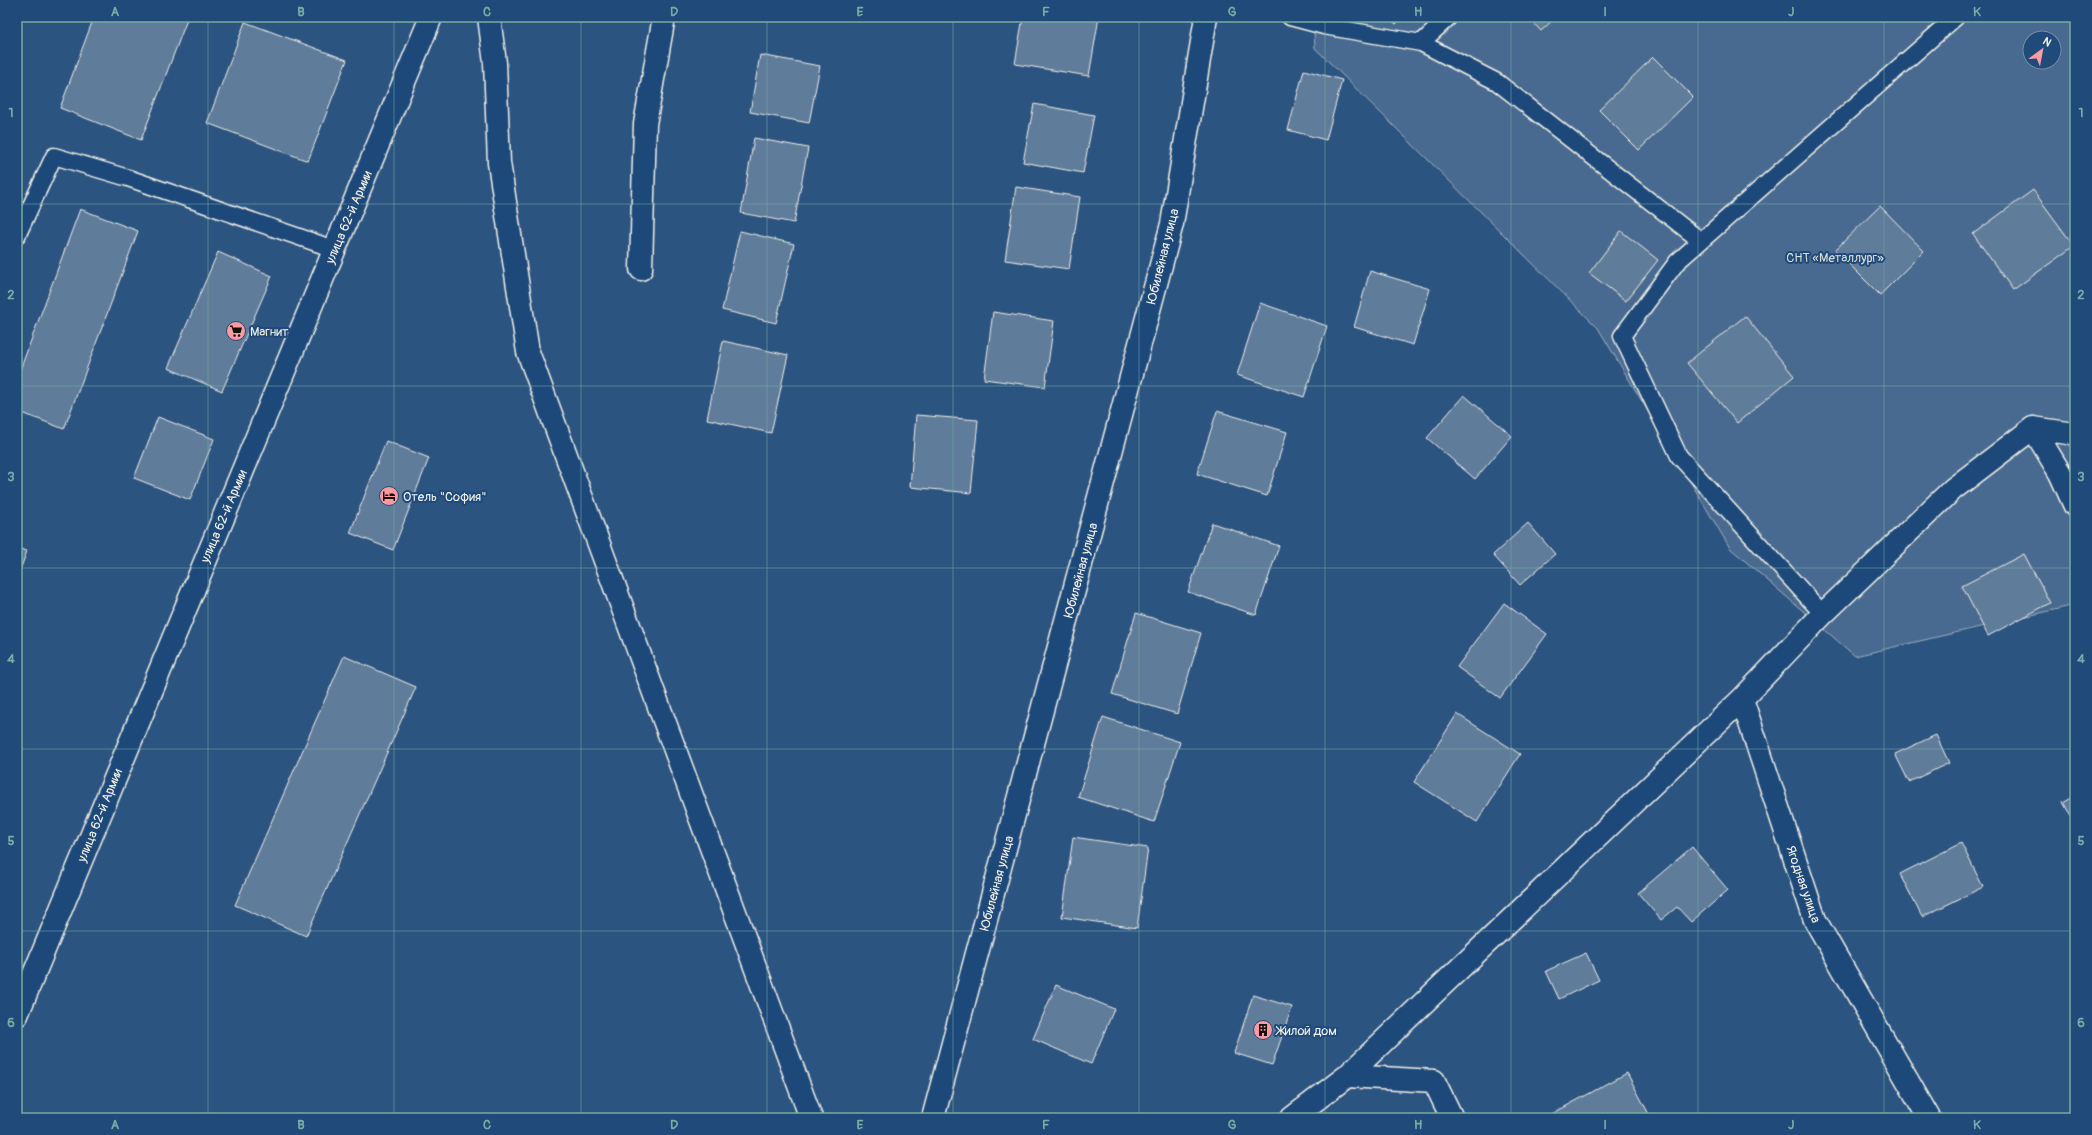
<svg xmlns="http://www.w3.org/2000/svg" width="2092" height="1135" viewBox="0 0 2092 1135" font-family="Pangolin,sans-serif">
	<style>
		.green { fill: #496b90; stroke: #9eaebc; fill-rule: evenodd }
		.building { fill: #5e7b9a; stroke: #f4f1e8 }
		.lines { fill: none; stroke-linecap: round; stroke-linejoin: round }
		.service-casing { stroke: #f4f1e8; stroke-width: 19 }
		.minor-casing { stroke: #f4f1e8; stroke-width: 25 }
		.tertiary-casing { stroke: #f4f1e8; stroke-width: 25 }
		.service { stroke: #1f4a7a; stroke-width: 16 }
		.minor { stroke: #1f4a7a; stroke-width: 22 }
		.tertiary { stroke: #1f4a7a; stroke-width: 22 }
		.grid { fill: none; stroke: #76ada5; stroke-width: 1; stroke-opacity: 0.55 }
		.labels { text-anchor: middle; stroke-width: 4; stroke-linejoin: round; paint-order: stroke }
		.street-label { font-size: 13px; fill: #f4f1e8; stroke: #1f4a7a }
		.park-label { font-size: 13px; fill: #dadddb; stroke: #1f4a7a }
		.poi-label { font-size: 13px; fill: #f4f1e8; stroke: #1f4a7a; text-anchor: start }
		.neatline { fill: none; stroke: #76ada5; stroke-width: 1.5 }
		.grid-label { font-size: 13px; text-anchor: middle; font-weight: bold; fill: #76ada5 }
	</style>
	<rect width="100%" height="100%" fill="#2c5481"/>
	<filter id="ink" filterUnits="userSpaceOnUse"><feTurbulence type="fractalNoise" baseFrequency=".025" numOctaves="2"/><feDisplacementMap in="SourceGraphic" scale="8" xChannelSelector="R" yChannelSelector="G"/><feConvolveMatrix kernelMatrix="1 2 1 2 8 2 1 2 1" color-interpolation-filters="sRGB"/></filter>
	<g filter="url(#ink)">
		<path class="green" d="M1313,17h762v588l-220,51 -125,-108 -132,-220 -283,-280zM2030,38h24v24h-24z"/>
		<path class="building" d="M94,17h94l-47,123 -81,-32z
			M1023,17h76l-10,59 -74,-12z
			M1388,17h15l-7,7z
			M1528,17h28l-15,14z
			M245,22l102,38 -39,101 -101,-38z
			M760,55l60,11 -11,57 -59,-11z
			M1653,57l40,40 -54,53 -40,-40z
			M1304,70l38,10 -16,60 -38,-10z
			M1034,104l60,11 -11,58 -60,-11z
			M754,138l54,10 -14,75 -53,-10z
			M1016,187l64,10 -11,72 -64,-9z
			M2033,190l41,56 -61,44 -40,-56z
			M1880,206l44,45 -44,44 -45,-45z
			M80,209l58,22 -74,198 -47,-18v-33z
			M740,231l54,13 -18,79 -54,-13z
			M1621,231l37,29 -32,41 -37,-28z
			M218,252l54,24 -50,115 -54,-23z
			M1370,271l60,18 -17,56 -59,-18z
			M1260,303l67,23 -23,71 -67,-22z
			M993,312l61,9 -9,66 -61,-8z
			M1745,316l49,60 -57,47 -50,-60z
			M723,341l65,14 -17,78 -64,-14z
			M1464,395l48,41 -37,43 -48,-41z
			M1217,411l70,21 -20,64 -70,-22z
			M916,415l62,5 -7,73 -61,-6z
			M158,417l56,22 -24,61 -56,-22z
			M386,441l43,17 -36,92 -43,-17z
			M1212,523l67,23 -23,69 -68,-23z
			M1528,523l27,31 -35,31 -27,-30z
			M17,548l10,3 -10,27z
			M2024,554l26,49 -62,33 -26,-50z
			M1504,603l43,31 -47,64 -43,-31z
			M1136,613l65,20 -24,81 -65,-20z
			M344,656l72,31 -110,249 -71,-31z
			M1457,714l63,40 -43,68 -63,-40z
			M1103,717l77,25 -26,80 -76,-25z
			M1936,735l13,28 -40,19 -14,-28z
			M2075,795v29l-12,-22z
			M1073,837l75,11 -11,80 -75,-11z
			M1961,843l22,44 -61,30 -22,-43z
			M1692,847l36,43 -37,32 -14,-15 -16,13 -23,-27z
			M1586,953l13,27 -40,19 -13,-28z
			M1056,985l58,24 -23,55 -58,-25z
			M1253,995l39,12 -20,58 -38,-12z
			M1627,1073l24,45h-102l-1,-2z"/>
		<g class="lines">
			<defs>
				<path id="service" d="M1290,17l34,9 97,17 76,39 204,159
					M1421,43l28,-26
					M17,236l37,-80 74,22 206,71
					M1823,614l-144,-158 -57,-120 55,-74 279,-245"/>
				<path id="minor" d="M489,17l6,46 4,100 29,189 283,766
					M641,269l4,-145 19,-107
					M2033,428l27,45 15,33
					M1742,699l73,221 114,198
					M1347,1076l87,5 18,37
					M933,1118l239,-894 34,-207
					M1292,1118l55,-42 395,-377 81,-85 130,-125 80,-61 42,6"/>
				<path id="tertiary" d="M17,1015l414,-998"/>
			</defs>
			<use href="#service" class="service-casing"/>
			<use href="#minor" class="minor-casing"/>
			<use href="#tertiary" class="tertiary-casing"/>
			<use href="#service" class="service"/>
			<use href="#minor" class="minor"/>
			<use href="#tertiary" class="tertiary"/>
		</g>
	</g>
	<path class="grid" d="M208,17v1101M394,17v1101M581,17v1101M767,17v1101M953,17v1101M1139,17v1101M1325,17v1101M1511,17v1101M1698,17v1101M1884,17v1101M17,204h2058M17,386h2058M17,568h2058M17,749h2058M17,931h2058"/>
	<defs>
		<symbol id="supermarket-disc" viewBox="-11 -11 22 22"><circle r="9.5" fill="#ff9aa2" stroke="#1f4a7a"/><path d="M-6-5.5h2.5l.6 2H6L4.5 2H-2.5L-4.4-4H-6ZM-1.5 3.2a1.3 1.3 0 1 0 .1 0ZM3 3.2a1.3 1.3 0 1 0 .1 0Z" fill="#111"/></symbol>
		<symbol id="hotel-disc" viewBox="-11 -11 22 22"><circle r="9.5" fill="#ff9aa2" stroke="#1f4a7a"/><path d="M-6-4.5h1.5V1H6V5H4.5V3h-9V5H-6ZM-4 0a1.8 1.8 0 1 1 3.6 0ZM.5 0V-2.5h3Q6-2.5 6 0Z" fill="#111"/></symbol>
		<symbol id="building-disc" viewBox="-11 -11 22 22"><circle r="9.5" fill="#ff9aa2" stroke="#1f4a7a"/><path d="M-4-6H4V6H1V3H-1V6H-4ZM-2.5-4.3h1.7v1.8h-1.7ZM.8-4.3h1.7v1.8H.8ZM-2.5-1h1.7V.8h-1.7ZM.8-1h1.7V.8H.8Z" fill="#111"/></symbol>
	</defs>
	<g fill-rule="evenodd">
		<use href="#supermarket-disc" x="225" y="320" width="22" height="22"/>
		<use href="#hotel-disc" x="378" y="485" width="22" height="22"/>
		<use href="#building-disc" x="1252" y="1019" width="22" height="22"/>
	</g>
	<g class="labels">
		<g class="street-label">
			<text transform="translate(348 217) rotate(-67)" y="5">улица 62-й Армии</text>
			<text transform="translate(1162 256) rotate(-76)" y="5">Юбилейная улица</text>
			<text transform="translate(223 516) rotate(-67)" y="5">улица 62-й Армии</text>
			<text transform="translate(1080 570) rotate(-75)" y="5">Юбилейная улица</text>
			<text transform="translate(99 815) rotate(-68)" y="5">улица 62-й Армии</text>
			<text transform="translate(996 883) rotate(-75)" y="5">Юбилейная улица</text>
			<text transform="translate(1804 884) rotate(71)" y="5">Ягодная улица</text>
		</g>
		<g class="park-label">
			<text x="1835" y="262">СНТ «Металлург»</text>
		</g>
		<g class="poi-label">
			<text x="250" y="336">Магнит</text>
			<text x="403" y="501">Отель "София"</text>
			<text x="1277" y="1035">Жилой дом</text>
		</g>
	</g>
	<rect width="2092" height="1135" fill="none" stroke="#1f4a7a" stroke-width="44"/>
	<g transform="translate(2042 50) rotate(32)"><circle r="19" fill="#1f4a7a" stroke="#748da6"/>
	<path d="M0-3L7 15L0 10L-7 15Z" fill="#ff9aa2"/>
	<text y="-6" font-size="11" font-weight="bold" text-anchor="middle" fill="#f4f1e8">N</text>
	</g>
	<rect x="22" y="22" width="2048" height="1091" class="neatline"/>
	<g class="grid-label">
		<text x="115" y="16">A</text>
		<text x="301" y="16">B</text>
		<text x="487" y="16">C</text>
		<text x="674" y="16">D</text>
		<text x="860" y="16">E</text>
		<text x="1046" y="16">F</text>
		<text x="1232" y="16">G</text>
		<text x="1418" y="16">H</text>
		<text x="1605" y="16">I</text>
		<text x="1791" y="16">J</text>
		<text x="1977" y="16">K</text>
		<text x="11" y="117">1</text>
		<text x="2081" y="117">1</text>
		<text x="11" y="299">2</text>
		<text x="2081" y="299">2</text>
		<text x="11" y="481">3</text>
		<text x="2081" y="481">3</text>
		<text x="11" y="663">4</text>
		<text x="2081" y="663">4</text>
		<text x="11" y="845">5</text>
		<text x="2081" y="845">5</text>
		<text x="11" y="1027">6</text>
		<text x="2081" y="1027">6</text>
		<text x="115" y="1129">A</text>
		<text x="301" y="1129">B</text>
		<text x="487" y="1129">C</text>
		<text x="674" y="1129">D</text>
		<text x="860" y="1129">E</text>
		<text x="1046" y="1129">F</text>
		<text x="1232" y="1129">G</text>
		<text x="1418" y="1129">H</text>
		<text x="1605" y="1129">I</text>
		<text x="1791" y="1129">J</text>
		<text x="1977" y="1129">K</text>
	</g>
</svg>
